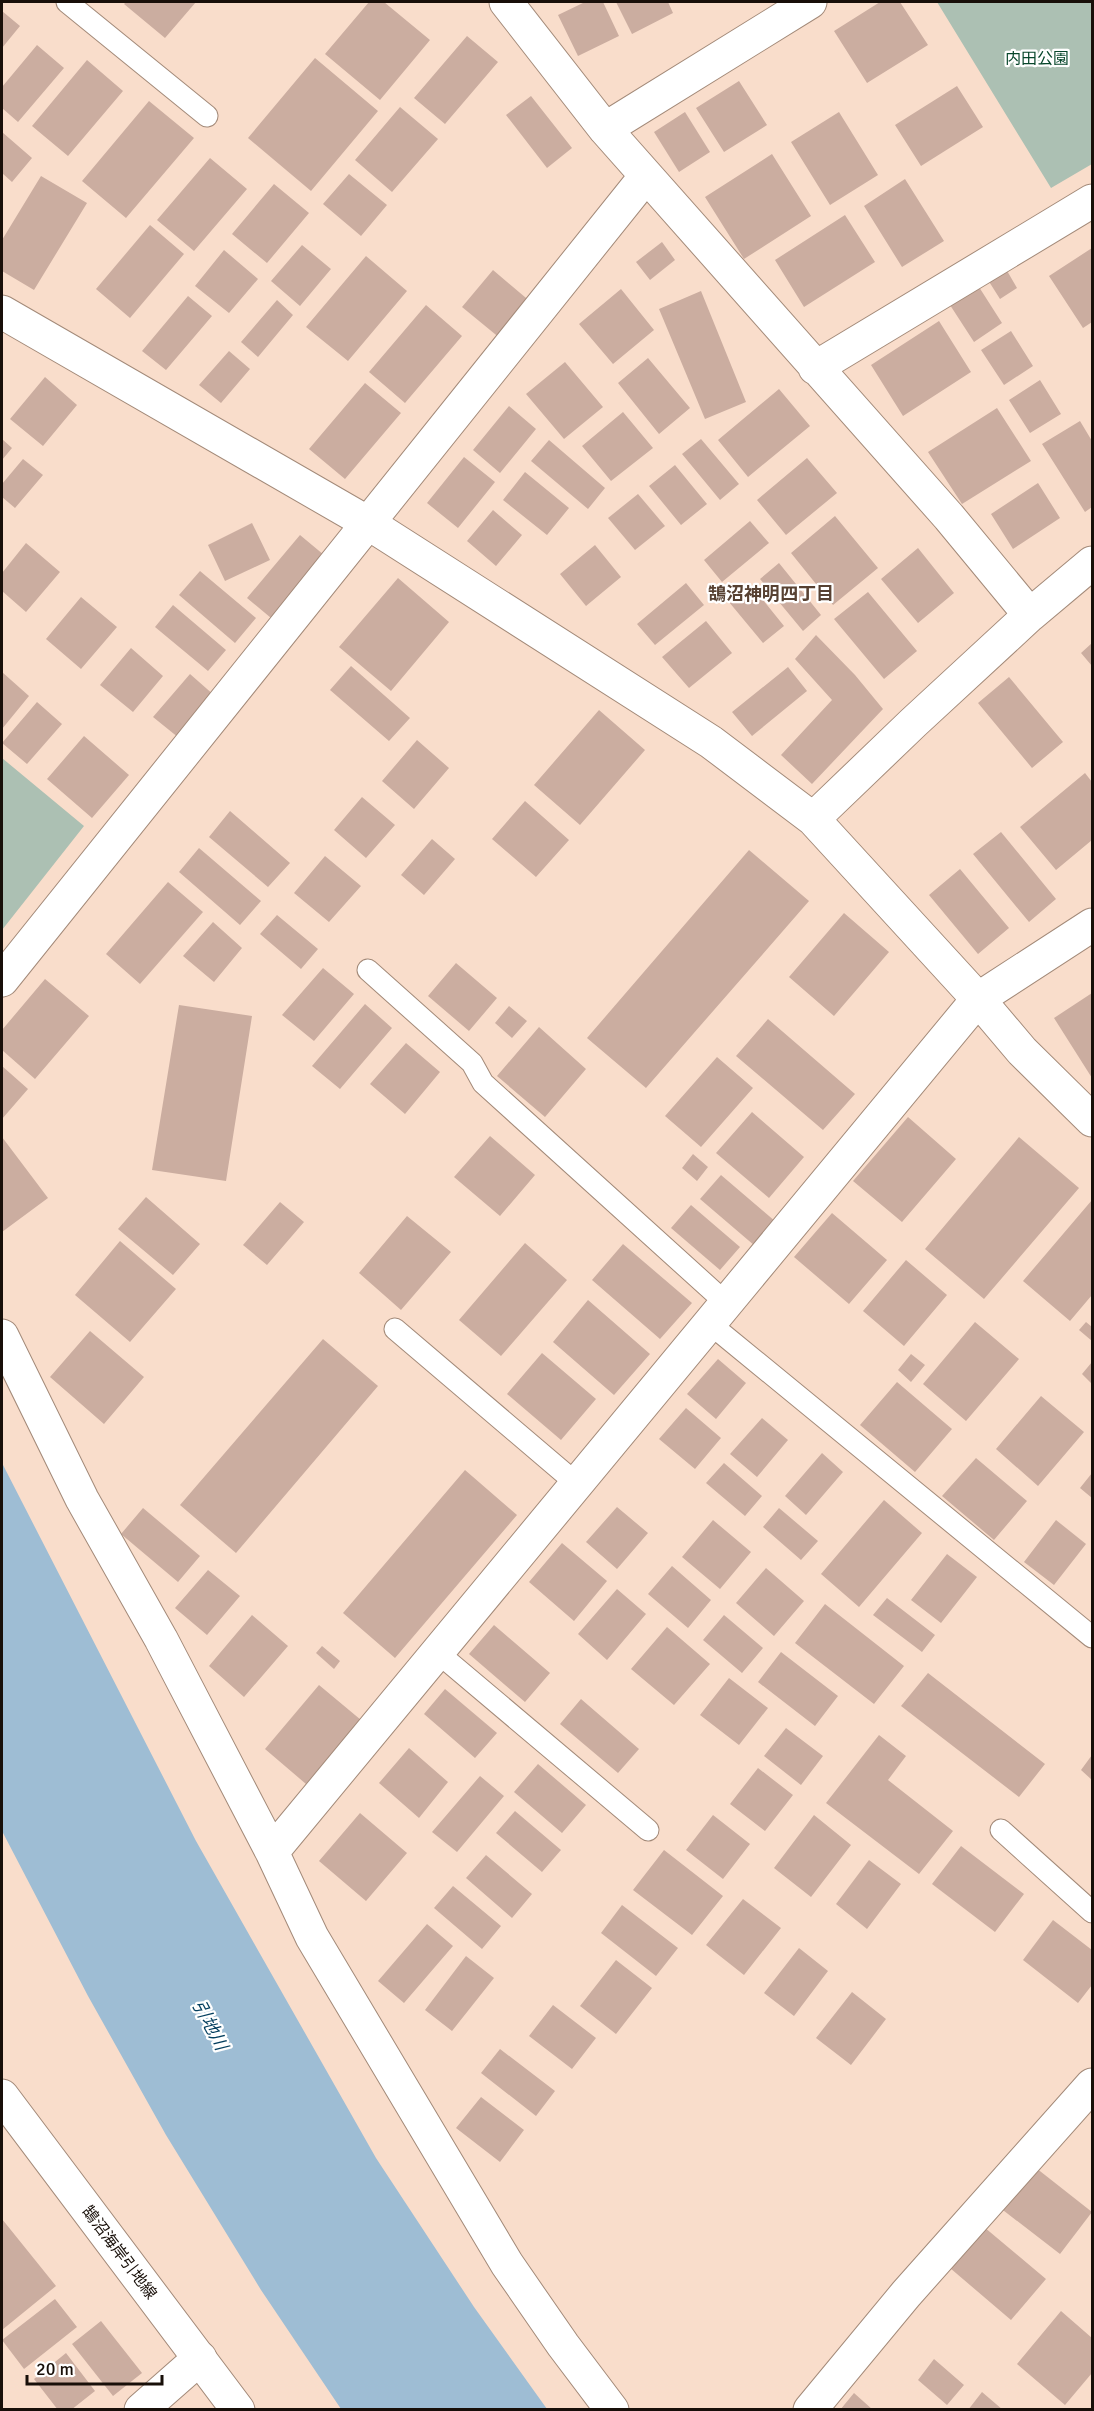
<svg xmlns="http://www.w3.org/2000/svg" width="1094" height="2411" viewBox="0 0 1094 2411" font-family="Signika,'Noto Sans JP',sans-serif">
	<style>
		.green { fill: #acc0b3 }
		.water { fill: #9ebdd4 }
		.building { fill: #cbada0 }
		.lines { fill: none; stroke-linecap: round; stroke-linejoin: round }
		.service-casing { stroke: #a38a79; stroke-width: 23 }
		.minor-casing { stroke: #a38a79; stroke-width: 35 }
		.tertiary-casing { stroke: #a38a79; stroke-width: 35 }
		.service { stroke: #fff; stroke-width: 21 }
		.minor { stroke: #fff; stroke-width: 33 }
		.tertiary { stroke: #fff; stroke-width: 33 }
		.labels { text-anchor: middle; stroke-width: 4.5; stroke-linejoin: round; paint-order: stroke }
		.park-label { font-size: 16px; fill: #07462b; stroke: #fff }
		.street-label { font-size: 16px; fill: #180f09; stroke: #fff }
		.neighbourhood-label { font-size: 18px; font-weight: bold; fill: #574132; stroke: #fff }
		.water-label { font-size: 18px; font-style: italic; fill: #033e5e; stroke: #fff }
	</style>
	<rect width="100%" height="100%" fill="#f9ddcb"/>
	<path class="green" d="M937,2h155v162l-41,24z
		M2,758l82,68 -82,104z"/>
	<path class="water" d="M2,1463l194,378 180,317 98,149 73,102h-206l-80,-119 -95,-155 -78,-139 -86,-165z"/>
	<path class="building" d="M126,2h70l-31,36 -41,-34z
		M369,2h15l46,38 -50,60 -55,-46z
		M585,2h18l16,34 -41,20 -20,-41z
		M616,2h52l5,11 -41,21z
		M880,2h20l28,43 -61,38 -33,-52z
		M2,11l18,15 -18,22z
		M467,36l31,26 -53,62 -31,-26z
		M37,45l27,23 -46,54 -16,-14v-21z
		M315,58l63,53 -67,80 -63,-53z
		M87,60l36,31 -55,65 -36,-30z
		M739,81l28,44 -43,27 -28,-44z
		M957,86l26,41 -62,39 -26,-41z
		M531,96l41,52 -25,20 -41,-53z
		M149,101l45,37 -68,80 -44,-37z
		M400,107l38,32 -46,53 -37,-32z
		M685,112l25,40 -31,20 -25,-40z
		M839,112l39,63 -48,30 -39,-63z
		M2,132l30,26 -20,24 -10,-9z
		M772,154l39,62 -67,43 -39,-62z
		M210,158l37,31 -53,62 -37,-31z
		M349,174l38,31 -26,31 -38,-32z
		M41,176l46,27 -53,87 -32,-19v-31z
		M905,179l39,62 -42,26 -38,-61z
		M274,184l35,29 -42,50 -35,-29z
		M845,215l30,47 -71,45 -29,-47z
		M150,225l34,29 -54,64 -34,-29z
		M662,242l13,18 -25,20 -14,-18z
		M302,245l29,24 -31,37 -29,-25z
		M1092,248v74l-9,6 -34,-52z
		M224,250l34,29 -29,34 -34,-27z
		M366,256l41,35 -59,70 -42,-34z
		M1006,269l11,19 -17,11 -12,-19z
		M493,270l39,33 -31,36 -39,-32z
		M979,287l23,36 -28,19 -24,-37z
		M621,289l33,41 -41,34 -34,-40z
		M701,291l45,111 -41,17 -46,-110z
		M188,296l24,20 -46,54 -24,-19z
		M277,300l16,15 -35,42 -17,-15z
		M426,305l36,31 -57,67 -36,-31z
		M939,321l32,51 -68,44 -32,-51z
		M1011,331l22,35 -29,19 -23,-35z
		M229,351l21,18 -29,34 -22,-18z
		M648,358l42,50 -31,26 -41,-51z
		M565,362l38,45 -39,32 -38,-45z
		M45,377l32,28 -34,41 -33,-27z
		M1040,380l21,34 -31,19 -21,-33z
		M365,383l36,30 -56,66 -36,-30z
		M779,389l31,37 -62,51 -30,-37z
		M509,406l27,23 -36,44 -27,-23z
		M997,408l34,53 -69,43 -34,-52z
		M623,412l30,36 -42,33 -29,-35z
		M1080,421l12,20v66l-7,5 -43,-68z
		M2,439l10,9 -10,12z
		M701,439l38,45 -19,16 -38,-46z
		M549,440l56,48 -17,21 -57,-48z
		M464,457l31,25 -37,46 -31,-25z
		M807,458l30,35 -51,42 -29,-35z
		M23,459l20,16 -28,33 -13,-11v-13z
		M675,465l32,39 -26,21 -32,-39z
		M525,472l44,36 -22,27 -44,-35z
		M1038,483l22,35 -47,31 -22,-35z
		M638,494l27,32 -30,24 -27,-32z
		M493,510l29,25 -26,31 -29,-25z
		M835,516l43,52 -45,37 -42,-52z
		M750,521l19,22 -47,39 -18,-22z
		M252,523l18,37 -45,21 -17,-36z
		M300,535l30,25 -53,63 -30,-25z
		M26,543l34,29 -34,40 -24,-21v-18z
		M595,545l26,32 -35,29 -26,-32z
		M918,548l36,45 -36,30 -37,-44z
		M779,563l42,52 -18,16 -43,-52z
		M200,571l56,47 -21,25 -56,-48z
		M398,578l51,44 -58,69 -52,-44z
		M686,583l18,22 -49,40 -18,-21z
		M750,584l34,42 -21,17 -34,-41z
		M868,592l49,59 -33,28 -50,-60z
		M81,597l36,30 -36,42 -35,-30z
		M173,605l53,45 -18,21 -53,-44z
		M706,621l26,32 -43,35 -27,-31z
		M816,635l39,40 28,34 -71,75 -31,-29 51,-55 -37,-41z
		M1092,643v23l-11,-13z
		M131,648l32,28 -30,36 -33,-27z
		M351,666l59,52 -21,23 -59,-51z
		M788,667l19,24 -55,45 -20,-24z
		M2,672l27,24 -27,33z
		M190,674l25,22 -36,42 -26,-21z
		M1009,677l54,65 -31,26 -54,-65z
		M37,702l25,22 -35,40 -25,-21z
		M599,710l46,40 -65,75 -46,-40z
		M84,736l45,39 -37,43 -45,-39z
		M417,740l32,28 -35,41 -32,-28z
		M1085,773l7,9v58l-36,30 -36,-43z
		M362,797l33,28 -29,33 -32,-28z
		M525,801l44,39 -33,37 -44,-38z
		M230,811l60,52 -22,24 -59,-50z
		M1001,832l55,67 -27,23 -56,-68z
		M432,839l23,20 -31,36 -23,-20z
		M199,848l62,53 -21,24 -61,-53z
		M749,850l60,51 -163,187 -59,-50z
		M325,856l36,30 -32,36 -35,-29z
		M960,869l49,59 -31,26 -49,-59z
		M168,882l35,30 -63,72 -34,-30z
		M844,913l45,39 -55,64 -45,-39z
		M277,915l41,34 -17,20 -41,-35z
		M213,922l29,26 -28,34 -31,-26z
		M456,963l41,35 -28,33 -41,-35z
		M323,968l31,26 -40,47 -32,-26z
		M45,979l44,37 -54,63 -33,-29v-20z
		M1092,993v85l-38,-60z
		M365,1004l27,24 -52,61 -28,-23z
		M179,1005l73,11 -26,165 -74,-11z
		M509,1006l18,15 -15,17 -17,-15z
		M768,1019l87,75 -32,36 -87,-74z
		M539,1027l47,42 -41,48 -48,-41z
		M406,1043l34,29 -35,42 -35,-30z
		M717,1057l36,31 -52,59 -36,-31z
		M2,1066l26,23 -26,30z
		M752,1112l52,45 -35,41 -53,-45z
		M908,1117l48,42 -54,63 -49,-41z
		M490,1136l45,39 -35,41 -46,-39z
		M2,1137l46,61 -46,34z
		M1019,1137l60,51 -95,111 -59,-50z
		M693,1154l15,13 -11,14 -15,-13z
		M721,1175l55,47 -21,24 -55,-47z
		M146,1197l54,47 -27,31 -55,-46z
		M1092,1200v95l-22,26 -47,-40z
		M280,1202l24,20 -37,43 -24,-20z
		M691,1205l49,42 -20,23 -49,-42z
		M832,1213l55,47 -38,44 -55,-47z
		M407,1216l44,36 -50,58 -42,-37z
		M120,1241l56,48 -46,53 -55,-47z
		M525,1243l42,37 -66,76 -42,-36z
		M623,1244l69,59 -32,36 -68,-59z
		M906,1260l41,35 -43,51 -41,-35z
		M588,1300l62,54 -36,41 -61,-53z
		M975,1322l44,37 -53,62 -43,-37z
		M1086,1322l6,5v14l-13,-11z
		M90,1331l54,46 -40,47 -54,-47z
		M323,1339l55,47 -142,167 -56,-48z
		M542,1353l54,46 -35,41 -54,-46z
		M911,1354l14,11 -14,17 -13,-12z
		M718,1359l28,24 -30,36 -29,-25z
		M1092,1362v22l-10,-10z
		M897,1382l55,47 -37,43 -55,-47z
		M1041,1396l43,36 -46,54 -42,-37z
		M686,1408l35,30 -26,31 -36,-30z
		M762,1418l26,22 -31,37 -27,-23z
		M822,1453l21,19 -37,43 -21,-19z
		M976,1458l51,43 -33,39 -52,-44z
		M724,1463l38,33 -17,20 -39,-33z
		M465,1470l52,45 -122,143 -52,-45z
		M1092,1473v25l-12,-10z
		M884,1500l38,33 -63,74 -38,-33z
		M617,1507l31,26 -31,36 -31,-27z
		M143,1508l57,48 -22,26 -57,-48z
		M779,1508l39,33 -17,19 -38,-33z
		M713,1520l38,32 -31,37 -38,-32z
		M1056,1520l30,24 -32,41 -30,-23z
		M562,1543l45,38 -33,40 -45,-39z
		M947,1554l30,23 -36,46 -30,-23z
		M672,1566l39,34 -23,28 -40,-34z
		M766,1568l38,33 -30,35 -38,-33z
		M208,1570l32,26 -33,39 -32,-27z
		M617,1589l29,25 -39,46 -29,-26z
		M887,1598l48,37 -13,17 -49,-37z
		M825,1604l79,62 -30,38 -79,-61z
		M252,1615l36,31 -44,51 -35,-31z
		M724,1615l39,33 -21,25 -39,-33z
		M494,1625l56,48 -25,29 -56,-48z
		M667,1627l43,37 -36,41 -43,-36z
		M322,1646l18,15 -6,8 -18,-16z
		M781,1652l57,44 -23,30 -57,-44z
		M928,1673l117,91 -26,33 -118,-91z
		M729,1678l39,30 -29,37 -39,-30z
		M319,1685l42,35 -55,64 -41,-35z
		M445,1689l52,44 -22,25 -51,-44z
		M581,1699l58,50 -21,24 -58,-49z
		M786,1728l37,28 -22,29 -37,-29z
		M879,1735l27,21 -18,24 65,51 -34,43 -93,-71z
		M409,1748l39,34 -29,36 -40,-35z
		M1092,1755v25l-11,-10z
		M538,1764l48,41 -24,28 -48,-41z
		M758,1768l35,27 -28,36 -35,-27z
		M480,1776l24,20 -47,56 -25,-20z
		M515,1811l46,39 -19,22 -46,-39z
		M360,1813l47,40 -41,48 -47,-40z
		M713,1815l37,29 -27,35 -37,-29z
		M814,1815l37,30 -40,52 -37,-29z
		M961,1846l63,48 -29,38 -63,-48z
		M664,1850l59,46 -31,39 -59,-45z
		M486,1855l46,39 -20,24 -46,-40z
		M869,1860l32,24 -34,45 -31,-25z
		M453,1886l48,40 -19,23 -48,-41z
		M743,1899l38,29 -37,47 -38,-30z
		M622,1905l56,43 -22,28 -55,-43z
		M1053,1920l39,30v35l-14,18 -55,-43z
		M427,1924l26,22 -49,57 -26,-22z
		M799,1948l29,23 -34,45 -30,-23z
		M466,1956l28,22 -42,53 -27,-21z
		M616,1960l36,28 -36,46 -36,-28z
		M852,1992l34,27 -35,46 -35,-27z
		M553,2005l43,33 -24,31 -43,-33z
		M500,2049l55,42 -19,25 -55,-43z
		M481,2097l43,33 -24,32 -44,-34z
		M1031,2164l61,48 -32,42 -61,-47z
		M2,2219l54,67 -54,44z
		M984,2227l62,52 -35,41 -61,-52z
		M55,2299l22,28 -53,42 -22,-29z
		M1061,2311l31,27v35l-27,32 -48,-41z
		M101,2321l41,52 -29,23 -41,-52z
		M66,2353l29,38 -24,19h-13l-24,-31z
		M934,2359l30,26 -17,20 -29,-25z
		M982,2392l21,18h-35z
		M854,2393l19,17h-33z"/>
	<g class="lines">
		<defs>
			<path id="service" d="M67,2l140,114
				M368,970l104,93 11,20 243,220
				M709,1323l383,314
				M395,1329l182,155
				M437,1652l211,178
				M1001,1830l91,82"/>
			<path id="minor" d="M506,2l99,127 344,388 81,98
				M605,129l205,-127
				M2,312l366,211 343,219 102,77 165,180 44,52 70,69
				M815,368l277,-167
				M813,819l100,-96 117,-108 62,-52
				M2,980l644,-804
				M2,1336l80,163 79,140 111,213 40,85 195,327 56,81 49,65
				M272,1852l706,-853 114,-74
				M141,2410l59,-52
				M810,2410l96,-116 186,-209"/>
			<path id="tertiary" d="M2,2096l236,314"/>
		</defs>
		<use href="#service" class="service-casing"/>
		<use href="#minor" class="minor-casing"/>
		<use href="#tertiary" class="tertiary-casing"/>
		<use href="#service" class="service"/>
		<use href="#minor" class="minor"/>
		<use href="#tertiary" class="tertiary"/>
	</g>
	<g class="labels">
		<g class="park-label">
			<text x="1037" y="64">内田公園</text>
		</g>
		<g class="street-label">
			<text transform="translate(120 2252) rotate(53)" y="6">鵠沼海岸引地線</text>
		</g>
		<g class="neighbourhood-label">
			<text x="771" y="600">鵠沼神明四丁目</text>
		</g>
		<g class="water-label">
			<text transform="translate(210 2025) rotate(62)" y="6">引地川</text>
		</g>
	</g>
	<rect width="1094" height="2411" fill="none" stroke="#180f09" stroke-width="6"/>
	<path d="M27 2375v9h135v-9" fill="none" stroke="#180f09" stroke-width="3"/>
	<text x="36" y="2375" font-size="18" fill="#180f09" stroke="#ffffff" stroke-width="4.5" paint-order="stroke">20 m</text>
</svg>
